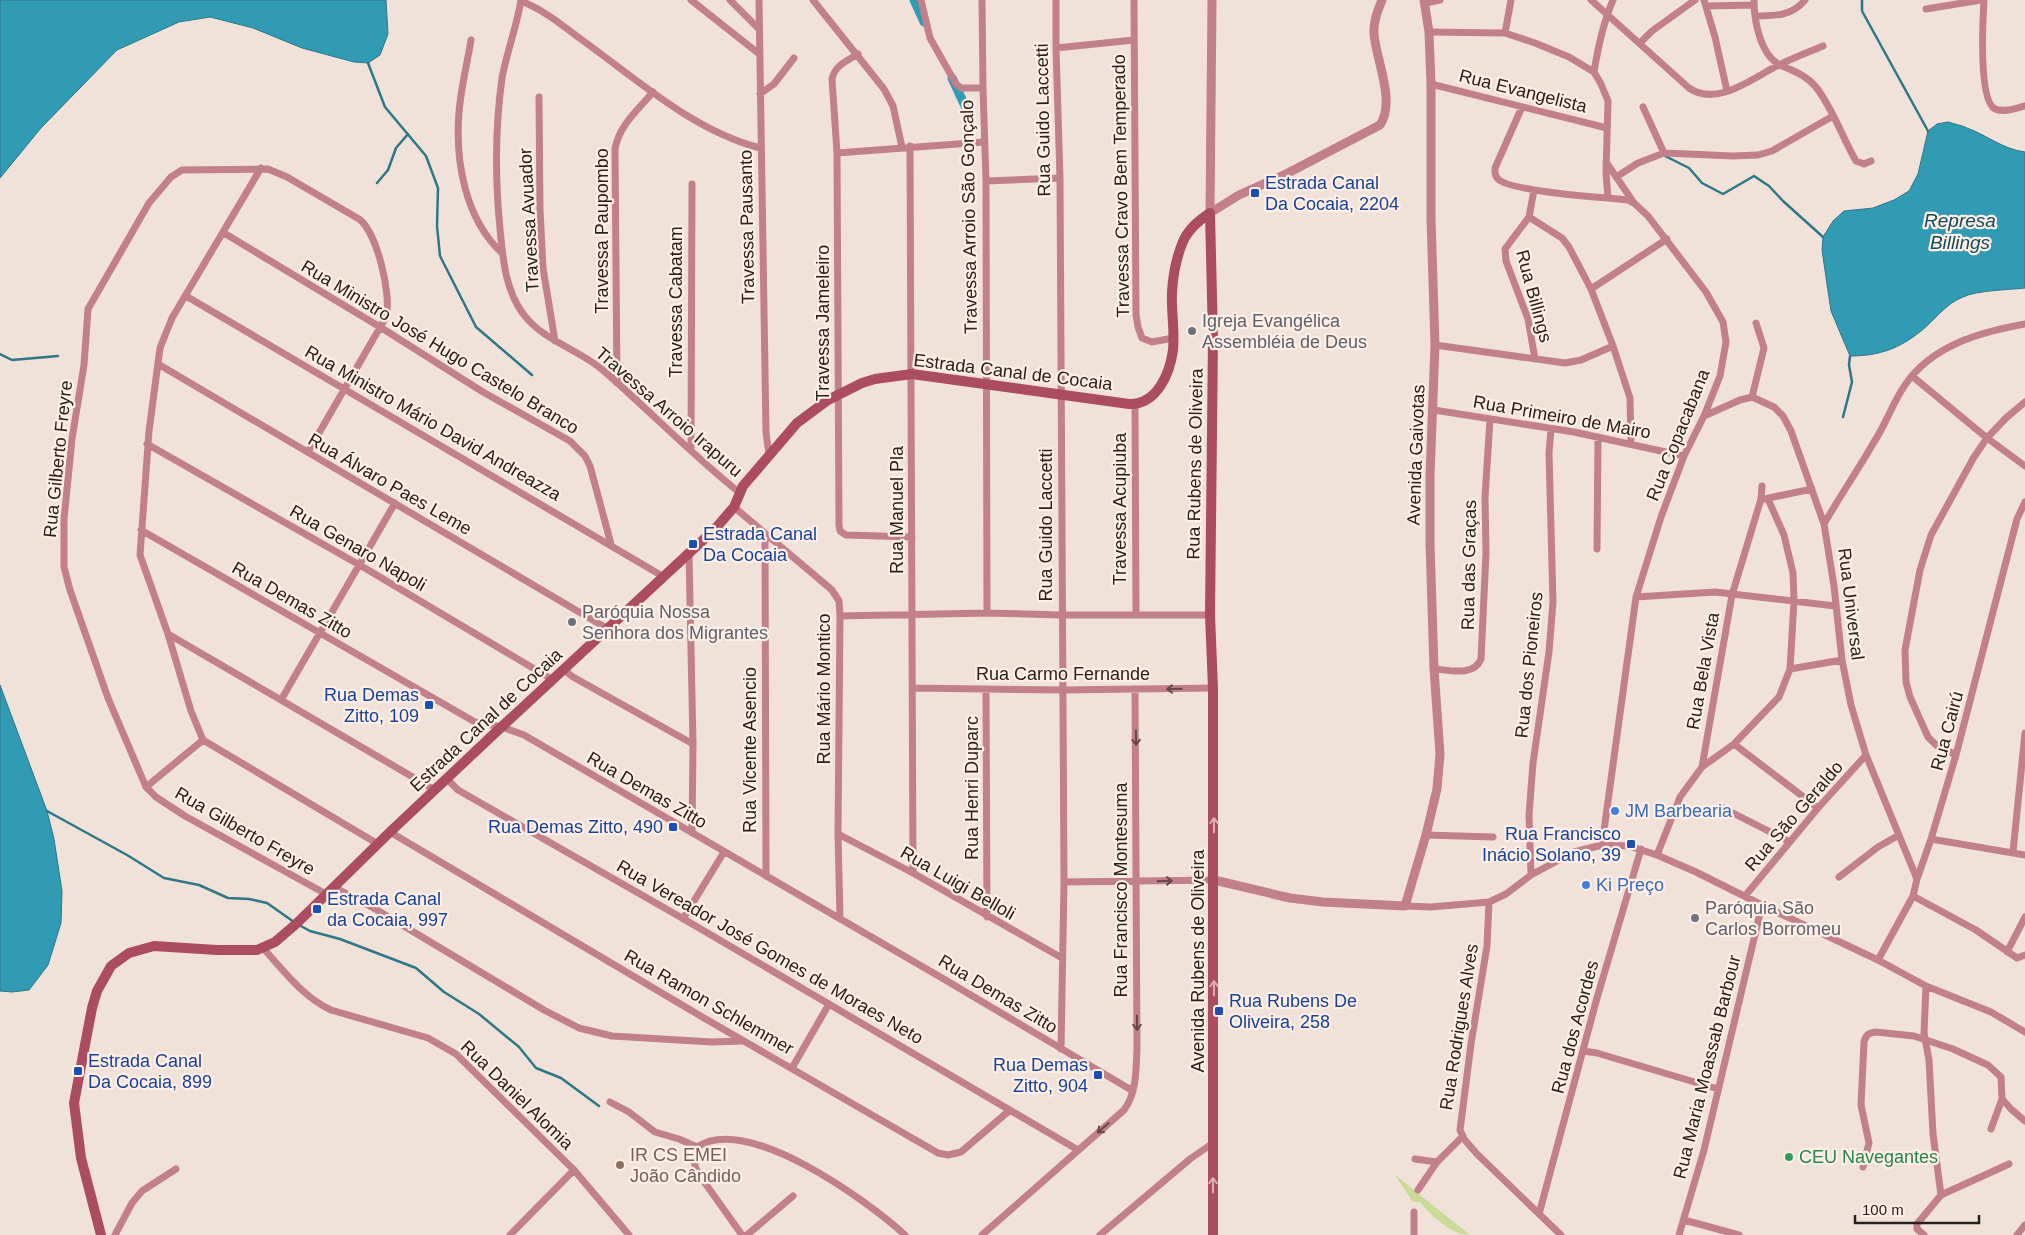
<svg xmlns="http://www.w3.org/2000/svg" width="2025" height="1235" viewBox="0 0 2025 1235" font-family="Helvetica,sans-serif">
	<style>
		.green { fill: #cada98 }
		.water { fill: #319bb4; stroke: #2e7787 }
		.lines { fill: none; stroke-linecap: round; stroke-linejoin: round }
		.stream { stroke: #2e7787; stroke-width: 2.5 }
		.canal { stroke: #319bb4; stroke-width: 9 }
		.minor { stroke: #c2808c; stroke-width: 7 }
		.tertiary { stroke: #c2808c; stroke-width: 9 }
		.secondary { stroke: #ab4c61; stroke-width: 10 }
		.oneway { stroke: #65484a }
		.oneway2 { stroke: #ddaeb1 }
		.transit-dot { fill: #1a4fb4; stroke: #ffefe6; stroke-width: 2 }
		.worship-dot { fill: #6b7280; stroke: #ffefe6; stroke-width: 2 }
		.shop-dot { fill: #3f7fe0; stroke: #ffefe6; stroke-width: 2 }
		.leisure-dot { fill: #2e9e5b; stroke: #ffefe6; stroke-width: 2 }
		.education-dot { fill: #8d6e63; stroke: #ffefe6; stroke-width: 2 }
		.labels { text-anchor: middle; stroke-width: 4.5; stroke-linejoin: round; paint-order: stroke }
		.street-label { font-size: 18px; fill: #27221e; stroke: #ffefe6 }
		.transit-label { font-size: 18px; fill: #164399; stroke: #ffefe6; text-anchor: start }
		.worship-label { font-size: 18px; fill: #5b616d; stroke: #ffefe6; text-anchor: start }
		.shop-label { font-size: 18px; fill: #366cbe; stroke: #ffefe6; text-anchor: start }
		.education-label { font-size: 18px; fill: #785e54; stroke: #ffefe6; text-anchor: start }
		.leisure-label { font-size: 18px; fill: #27864d; stroke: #ffefe6; text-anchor: start }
		.water-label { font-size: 19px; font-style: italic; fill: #124d5a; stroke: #ffefe6 }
	</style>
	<rect width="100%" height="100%" fill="#f1e2d9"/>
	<path class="green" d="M1394,1174l76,61c-18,0 -39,-19 -50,-33h-7z"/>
	<path class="water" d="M0,0h386l2,34 -8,21 -12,8 -14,-1 -52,-14 -49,-20 -43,-11 -31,5 -62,28 -76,78 -41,50z
		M1948,122c6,2 13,3 19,6 20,7 35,21 58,24v136c-17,2 -47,2 -62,9 -18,7 -27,22 -42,34 -22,18 -43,25 -71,25l-19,-45 -9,-61 1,-13 10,-16 11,-10 29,-3 21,-8 15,-9 9,-17 10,-43 9,-7z
		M0,685l47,126 7,28 8,52 -1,32 -13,42 -19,25 -17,2 -12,-1z"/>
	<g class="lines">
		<path class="stream" d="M1862,0v11l66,120
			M368,63l17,44 41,49 12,32 -1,38 3,30 36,71 56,48
			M1665,156l24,12 13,15 21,11 31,-18 15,10 14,15 40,36
			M377,183l11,-13 8,-22 12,-14
			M0,354l12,6 46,-4
			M1843,417l9,-35 -3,-17 1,-9
			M47,811l80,44 37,23 35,7 29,13 21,1 18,4 27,19
			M299,925l11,6 30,8 76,29 28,24 35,22 40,33 17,21 25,10 38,28"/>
		<path class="canal" d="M914,0l10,22
			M952,78l13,28"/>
		<path class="minor" d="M521,0c-4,26 -14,51 -19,78 -7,50 -7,100 -2,151 3,30 5,61 24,86 21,27 55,34 80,56 46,40 88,84 136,122
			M691,0l67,53
			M730,0l29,29
			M759,0l7,433 3,21
			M813,0l71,89 9,17 9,41
			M921,0l9,38 26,46 5,4h22
			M982,0l1,88 3,93 1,432
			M1056,0v48l4,130 4,704 -3,167
			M1134,0l2,314 2,13 4,11 10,4 21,-4
			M1591,0l98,88c29,20 66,-12 92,-24 14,-7 28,-12 42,-18
			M1704,0l11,37 12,54
			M1754,0c0,20 6,55 26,65 13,6 26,10 36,22 17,22 26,50 40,74l8,3 7,-3
			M1984,0c-1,18 -6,101 11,109 9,4 21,-1 30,-3
			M521,1c23,9 41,24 61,39 56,40 110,90 178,108
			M1426,3l14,-3
			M1707,6l47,-1
			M1926,9l55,-9
			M1756,16c19,0 36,0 49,-16
			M1429,32l76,1 30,10 34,14 25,15 7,12 7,17 -2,72 2,25 20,2 6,3 14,13 58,76 17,30 3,20 -6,34 -16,40 -20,40 -23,61 -25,80 -34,248
			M1505,33l6,-33
			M471,40c-4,24 -10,48 -12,72 -4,49 6,107 43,141
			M1640,43l12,-12 43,-31
			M1056,48l78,-8
			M858,54c-11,7 -23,11 -26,25l5,74 2,372 1,6 6,4 66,2
			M1594,72c4,-25 9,-49 19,-72
			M1431,84l176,44
			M760,94l14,-10 20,-26
			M539,97l1,113 3,58 12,73
			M1522,107l-27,61c0,4 -1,7 3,11 10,11 92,18 110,19
			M1643,107l21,46
			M910,146l3,727
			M837,153l147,-11
			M1606,162l28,41
			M261,168l-89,150 -12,30 -11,83 -9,124 28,79 23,77 12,29 175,104
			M1616,177l22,-14 26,-10 69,3 25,-1 14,-4 61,-35
			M986,181l74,-3
			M1534,190l-5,27 -24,32 1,12 22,58 7,40
			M1529,217l33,21 7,9 22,42 22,57 17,52 1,46
			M224,233l156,94 103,65 87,49 15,15 5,10 21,78
			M1591,289l76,-50
			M186,296l478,281
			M1435,345l130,18 16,-3 32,-14
			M158,364l450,265
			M1912,376l75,62 38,28
			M617,383l-2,-234c4,-24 23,-39 38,-57
			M1752,397l12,-49 -8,-25
			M1135,404l1,210
			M1434,410l140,22 110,24
			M1704,416l36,-16 12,-3 22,10 9,9 8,15 33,93 10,62 8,74 9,45 15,50 51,124
			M147,444l216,123 190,113
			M691,450l1,-266
			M308,452l78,-135c6,-21 -9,-85 -27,-98l-72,-42 -19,-8 -86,1 -11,7 -22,26 -61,106 -4,56 -12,74 -8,80v48l6,23 38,108 38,89 10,10 29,19 141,78
			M1764,499l48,-10
			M734,507l98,83 7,11 1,15 -2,218 2,85
			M1824,524c16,-28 34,-54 50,-82 12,-18 19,-40 31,-57 27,-40 76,-53 120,-61
			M141,530l334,192 27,5 22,8 418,243 191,113
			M765,534l1,342
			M1597,549l1,-112
			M689,554l4,190 -1,89
			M1636,597l79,-5 120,14
			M840,616l147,-3 74,2h149
			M168,634l267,156
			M1434,669c15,1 40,8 47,-10l5,-106 -1,-56 5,-78
			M1790,669l52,-9
			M564,670l9,7 120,67
			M914,688l148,2 151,-2
			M986,689l1,228
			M281,700l114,-197
			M1734,744l84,64
			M1956,755l-20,-10 -8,-8 -18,-40 -4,-15 -1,-32 15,-80 11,-35 43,-78 13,-19 19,-20 19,-16
			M1702,767l32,-23 45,-47 11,-28 4,-68 -1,-28 -9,-38 -16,-36
			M447,779l11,11 224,128 396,232
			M146,787l57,-47
			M1721,807l69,35
			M390,832l314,186 234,135 10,2 13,-3 49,-42
			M838,834l75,39 149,85
			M1426,835l67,2
			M1931,839l94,16
			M2013,852l12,-119
			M1657,855l23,-58 22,-30 30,-172 29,-96 1,-13
			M1531,875l-2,-60 4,-52 16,-111 4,-50 -4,-149 2,-24
			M1839,877l39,-30 21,-12
			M1064,882l150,-2
			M334,887l43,23 167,100 35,18 33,8 100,6 30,-1
			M1745,896l73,-88 48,-53
			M1913,896l63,34 41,28 8,-3
			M1489,902l-2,44 -16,98 -11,86 4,9 13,15 84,81
			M1405,906l26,1 58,-5 17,-8 25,-19 43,-23 28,-7 27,1 28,9 39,17 66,33 116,55 48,26 65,26 34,20
			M683,919l41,-67
			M263,948c21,23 40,49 68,62l97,28 28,16 118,116 55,65
			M2007,952l18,-35
			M1878,960l35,-64 4,-17 14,-40 25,-84 61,-236 8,-17
			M1926,986l-2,47 5,27 4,74 8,61
			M1583,1051l14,2 121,36
			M792,1068l37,-64
			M610,1102l19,10 26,20 24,7 18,8c50,-34 171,54 208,88
			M1991,1129l11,-30
			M697,1147l-5,7 4,15 9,14 37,52
			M1415,1159l22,3
			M1863,1167l6,-24 -8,-38 3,-63c2,-8 5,-9 12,-10l38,4 39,13 35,16 13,12 1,22 9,10 14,12
			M1418,1190l19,-28 26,-26
			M1539,1214l58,-216 44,-149
			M1684,1220l55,15
			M115,1235l17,-32 10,-12 34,-22
			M510,1235l64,-65
			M747,1235l46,-39
			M982,1235l142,-125c13,-17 12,-42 13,-62l-2,-359
			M1100,1235l90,-76 23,-16
			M1414,1235v-23
			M1679,1235l25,-85 58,-245
			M1924,1235l-7,-6v-5l24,-29 68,-31
			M2017,1235l8,-10"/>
		<path class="tertiary" d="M1210,213l29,-18 47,-21 94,-49c16,-24 -4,-65 -6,-91 -1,-12 4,-24 8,-34
			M1210,213l2,-213
			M1214,880l76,18 33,4 82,4 21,-71 11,-46 3,-35 -6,-85 -4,-126v-67l5,-131 -4,-127v-134l-2,-52 -5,-32"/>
		<path class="secondary" d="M1210,213l3,126 -3,276 3,73v547
			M101,1235l-20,-77 -7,-55 18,-95 5,-17 14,-25 18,-13 25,-7 63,4h40l18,-8 21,-18 94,-92 105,-99 220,-204 19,-22 9,-21 54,-63 31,-23 34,-17 13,-4 37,-5 217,30c28,1 41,-31 44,-54 2,-19 -2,-39 -1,-58 1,-16 4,-33 10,-48 5,-14 16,-23 28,-31"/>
	</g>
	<defs><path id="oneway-shaft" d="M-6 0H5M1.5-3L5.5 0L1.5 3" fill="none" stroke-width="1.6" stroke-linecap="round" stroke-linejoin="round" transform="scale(1.25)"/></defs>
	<g class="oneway">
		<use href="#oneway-shaft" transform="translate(1174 689) rotate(179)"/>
		<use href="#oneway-shaft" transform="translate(1136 738) rotate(89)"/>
		<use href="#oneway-shaft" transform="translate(1165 881) rotate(-2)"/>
		<use href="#oneway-shaft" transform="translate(1137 1023) rotate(90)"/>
		<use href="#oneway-shaft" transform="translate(1103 1128) rotate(139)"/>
	</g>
	<g class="oneway2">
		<use href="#oneway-shaft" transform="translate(1214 825) rotate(-90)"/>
		<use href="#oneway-shaft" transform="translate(1214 988) rotate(-90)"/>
		<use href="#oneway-shaft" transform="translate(1213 1185) rotate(-90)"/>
	</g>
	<g class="transit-dot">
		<rect x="1250" y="188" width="10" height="10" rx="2.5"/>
		<rect x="688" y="539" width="10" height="10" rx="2.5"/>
		<rect x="424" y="700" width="10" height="10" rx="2.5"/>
		<rect x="668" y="822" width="10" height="10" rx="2.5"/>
		<rect x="1626" y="839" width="10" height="10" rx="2.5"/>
		<rect x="312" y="904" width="10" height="10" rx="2.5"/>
		<rect x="1214" y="1006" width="10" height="10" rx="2.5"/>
		<rect x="73" y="1066" width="10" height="10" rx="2.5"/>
		<rect x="1093" y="1070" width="10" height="10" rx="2.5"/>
	</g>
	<g class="worship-dot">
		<circle cx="1192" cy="331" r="5"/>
		<circle cx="572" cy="622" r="5"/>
		<circle cx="1695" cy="918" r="5"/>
	</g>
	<g class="shop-dot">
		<circle cx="1615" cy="811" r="5"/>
		<circle cx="1586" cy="885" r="5"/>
	</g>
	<circle class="leisure-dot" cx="1789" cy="1157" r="5"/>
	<circle class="education-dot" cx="620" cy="1165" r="5"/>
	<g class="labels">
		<g class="street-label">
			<text transform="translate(1523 91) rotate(14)" y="6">Rua Evangelista</text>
			<text transform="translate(1043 120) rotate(-91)" y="6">Rua Guido Laccetti</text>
			<text transform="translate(1121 186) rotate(-91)" y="6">Travessa Cravo Bem Temperado</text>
			<text transform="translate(969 217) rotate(-91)" y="6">Travessa Arroio São Gonçalo</text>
			<text transform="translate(529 220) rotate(-93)" y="6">Travessa Avuador</text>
			<text transform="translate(747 227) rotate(-91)" y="6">Travessa Pausanto</text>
			<text transform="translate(602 231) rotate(-90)" y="6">Travessa Paupombo</text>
			<text transform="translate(1534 296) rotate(75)" y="6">Rua Billings</text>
			<text transform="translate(676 302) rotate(-90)" y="6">Travessa Cabatam</text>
			<text transform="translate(823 323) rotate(-90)" y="6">Travessa Jameleiro</text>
			<text transform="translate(440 347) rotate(31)" y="6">Rua Ministro José Hugo Castelo Branco</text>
			<text transform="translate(1013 372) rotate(7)" y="6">Estrada Canal de Cocaia</text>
			<text transform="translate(669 412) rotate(41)" y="6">Travessa Arroio Irapuru</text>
			<text transform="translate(1562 417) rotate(10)" y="6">Rua Primeiro de Mairo</text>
			<text transform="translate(433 423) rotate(30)" y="6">Rua Ministro Mário David Andreazza</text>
			<text transform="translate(1678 435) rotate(-68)" y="6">Rua Copacabana</text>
			<text transform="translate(1416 455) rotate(-88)" y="6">Avenida Gaivotas</text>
			<text transform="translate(58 459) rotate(-84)" y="6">Rua Gilberto Freyre</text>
			<text transform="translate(1195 464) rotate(-89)" y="6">Rua Rubens de Oliveira</text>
			<text transform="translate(390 484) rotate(30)" y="6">Rua Álvaro Paes Leme</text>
			<text transform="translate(1120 509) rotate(-90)" y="6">Travessa Acupiuba</text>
			<text transform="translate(897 510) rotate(-90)" y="6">Rua Manuel Pla</text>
			<text transform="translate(1046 525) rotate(-90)" y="6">Rua Guido Laccetti</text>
			<text transform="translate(358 548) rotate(30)" y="6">Rua Genaro Napoli</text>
			<text transform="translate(1469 565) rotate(-89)" y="6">Rua das Graças</text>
			<text transform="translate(292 600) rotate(30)" y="6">Rua Demas Zitto</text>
			<text transform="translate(1851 604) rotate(83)" y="6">Rua Universal</text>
			<text transform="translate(1529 665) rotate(-84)" y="6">Rua dos Pioneiros</text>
			<text transform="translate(1703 671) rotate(-80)" y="6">Rua Bela Vista</text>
			<text x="1063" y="680">Rua Carmo Fernande</text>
			<text transform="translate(824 689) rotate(-90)" y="6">Rua Mário Montico</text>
			<text transform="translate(486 720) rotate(-43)" y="6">Estrada Canal de Cocaia</text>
			<text transform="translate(1947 731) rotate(-75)" y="6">Rua Cairú</text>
			<text transform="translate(750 750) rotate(-90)" y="6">Rua Vicente Asencio</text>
			<text transform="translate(972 788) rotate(-90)" y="6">Rua Henri Duparc</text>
			<text transform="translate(647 790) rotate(30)" y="6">Rua Demas Zitto</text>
			<text transform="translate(1794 816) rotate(-49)" y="6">Rua São Geraldo</text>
			<text transform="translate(245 831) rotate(30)" y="6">Rua Gilberto Freyre</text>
			<text transform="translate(958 883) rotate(30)" y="6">Rua Luigi Belloli</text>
			<text transform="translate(1121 890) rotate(-90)" y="6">Rua Francisco Montesuma</text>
			<text transform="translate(770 952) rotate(30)" y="6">Rua Vereador José Gomes de Moraes Neto</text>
			<text transform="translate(1198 961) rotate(-90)" y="6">Avenida Rubens de Oliveira</text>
			<text transform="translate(998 994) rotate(31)" y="6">Rua Demas Zitto</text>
			<text transform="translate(709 1002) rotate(30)" y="6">Rua Ramon Schlemmer</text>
			<text transform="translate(1459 1027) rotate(-81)" y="6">Rua Rodrigues Alves</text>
			<text transform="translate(1575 1027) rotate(-75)" y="6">Rua dos Acordes</text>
			<text transform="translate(1707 1067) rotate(-76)" y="6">Rua Maria Moassab Barbour</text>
			<text transform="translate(517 1095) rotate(44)" y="6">Rua Daniel Alomia</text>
		</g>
		<g class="transit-label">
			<text x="1265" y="189">Estrada Canal<tspan x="1265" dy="21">Da Cocaia, 2204</tspan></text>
			<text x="703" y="540">Estrada Canal<tspan x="703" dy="21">Da Cocaia</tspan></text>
			<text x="419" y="701" text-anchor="end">Rua Demas<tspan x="419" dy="21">Zitto, 109</tspan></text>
			<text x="663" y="833" text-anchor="end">Rua Demas Zitto, 490</text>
			<text x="1621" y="840" text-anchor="end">Rua Francisco<tspan x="1621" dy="21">Inácio Solano, 39</tspan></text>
			<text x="327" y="905">Estrada Canal<tspan x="327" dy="21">da Cocaia, 997</tspan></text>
			<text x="1229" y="1007">Rua Rubens De<tspan x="1229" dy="21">Oliveira, 258</tspan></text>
			<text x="88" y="1067">Estrada Canal<tspan x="88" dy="21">Da Cocaia, 899</tspan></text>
			<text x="1088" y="1071" text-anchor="end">Rua Demas<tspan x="1088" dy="21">Zitto, 904</tspan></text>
		</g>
		<g class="worship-label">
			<text x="1202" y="327">Igreja Evangélica<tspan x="1202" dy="21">Assembléia de Deus</tspan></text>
			<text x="582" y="618">Paróquia Nossa<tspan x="582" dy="21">Senhora dos Migrantes</tspan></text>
			<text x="1705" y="914">Paróquia São<tspan x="1705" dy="21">Carlos Borromeu</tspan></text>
		</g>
		<g class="shop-label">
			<text x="1625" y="817">JM Barbearia</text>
			<text x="1596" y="891">Ki Preço</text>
		</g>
		<g class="education-label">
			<text x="630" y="1161">IR CS EMEI<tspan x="630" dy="21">João Cândido</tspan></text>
		</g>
		<g class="leisure-label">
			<text x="1799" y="1163">CEU Navegantes</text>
		</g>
		<g class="water-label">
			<text x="1960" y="227">Represa<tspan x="1960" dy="22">Billings</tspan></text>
		</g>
	</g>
	<path d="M1855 1215v8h124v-8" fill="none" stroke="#27221e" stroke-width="2.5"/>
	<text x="1862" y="1215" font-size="15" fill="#27221e" stroke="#ffefe6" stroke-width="4" paint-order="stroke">100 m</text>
</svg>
